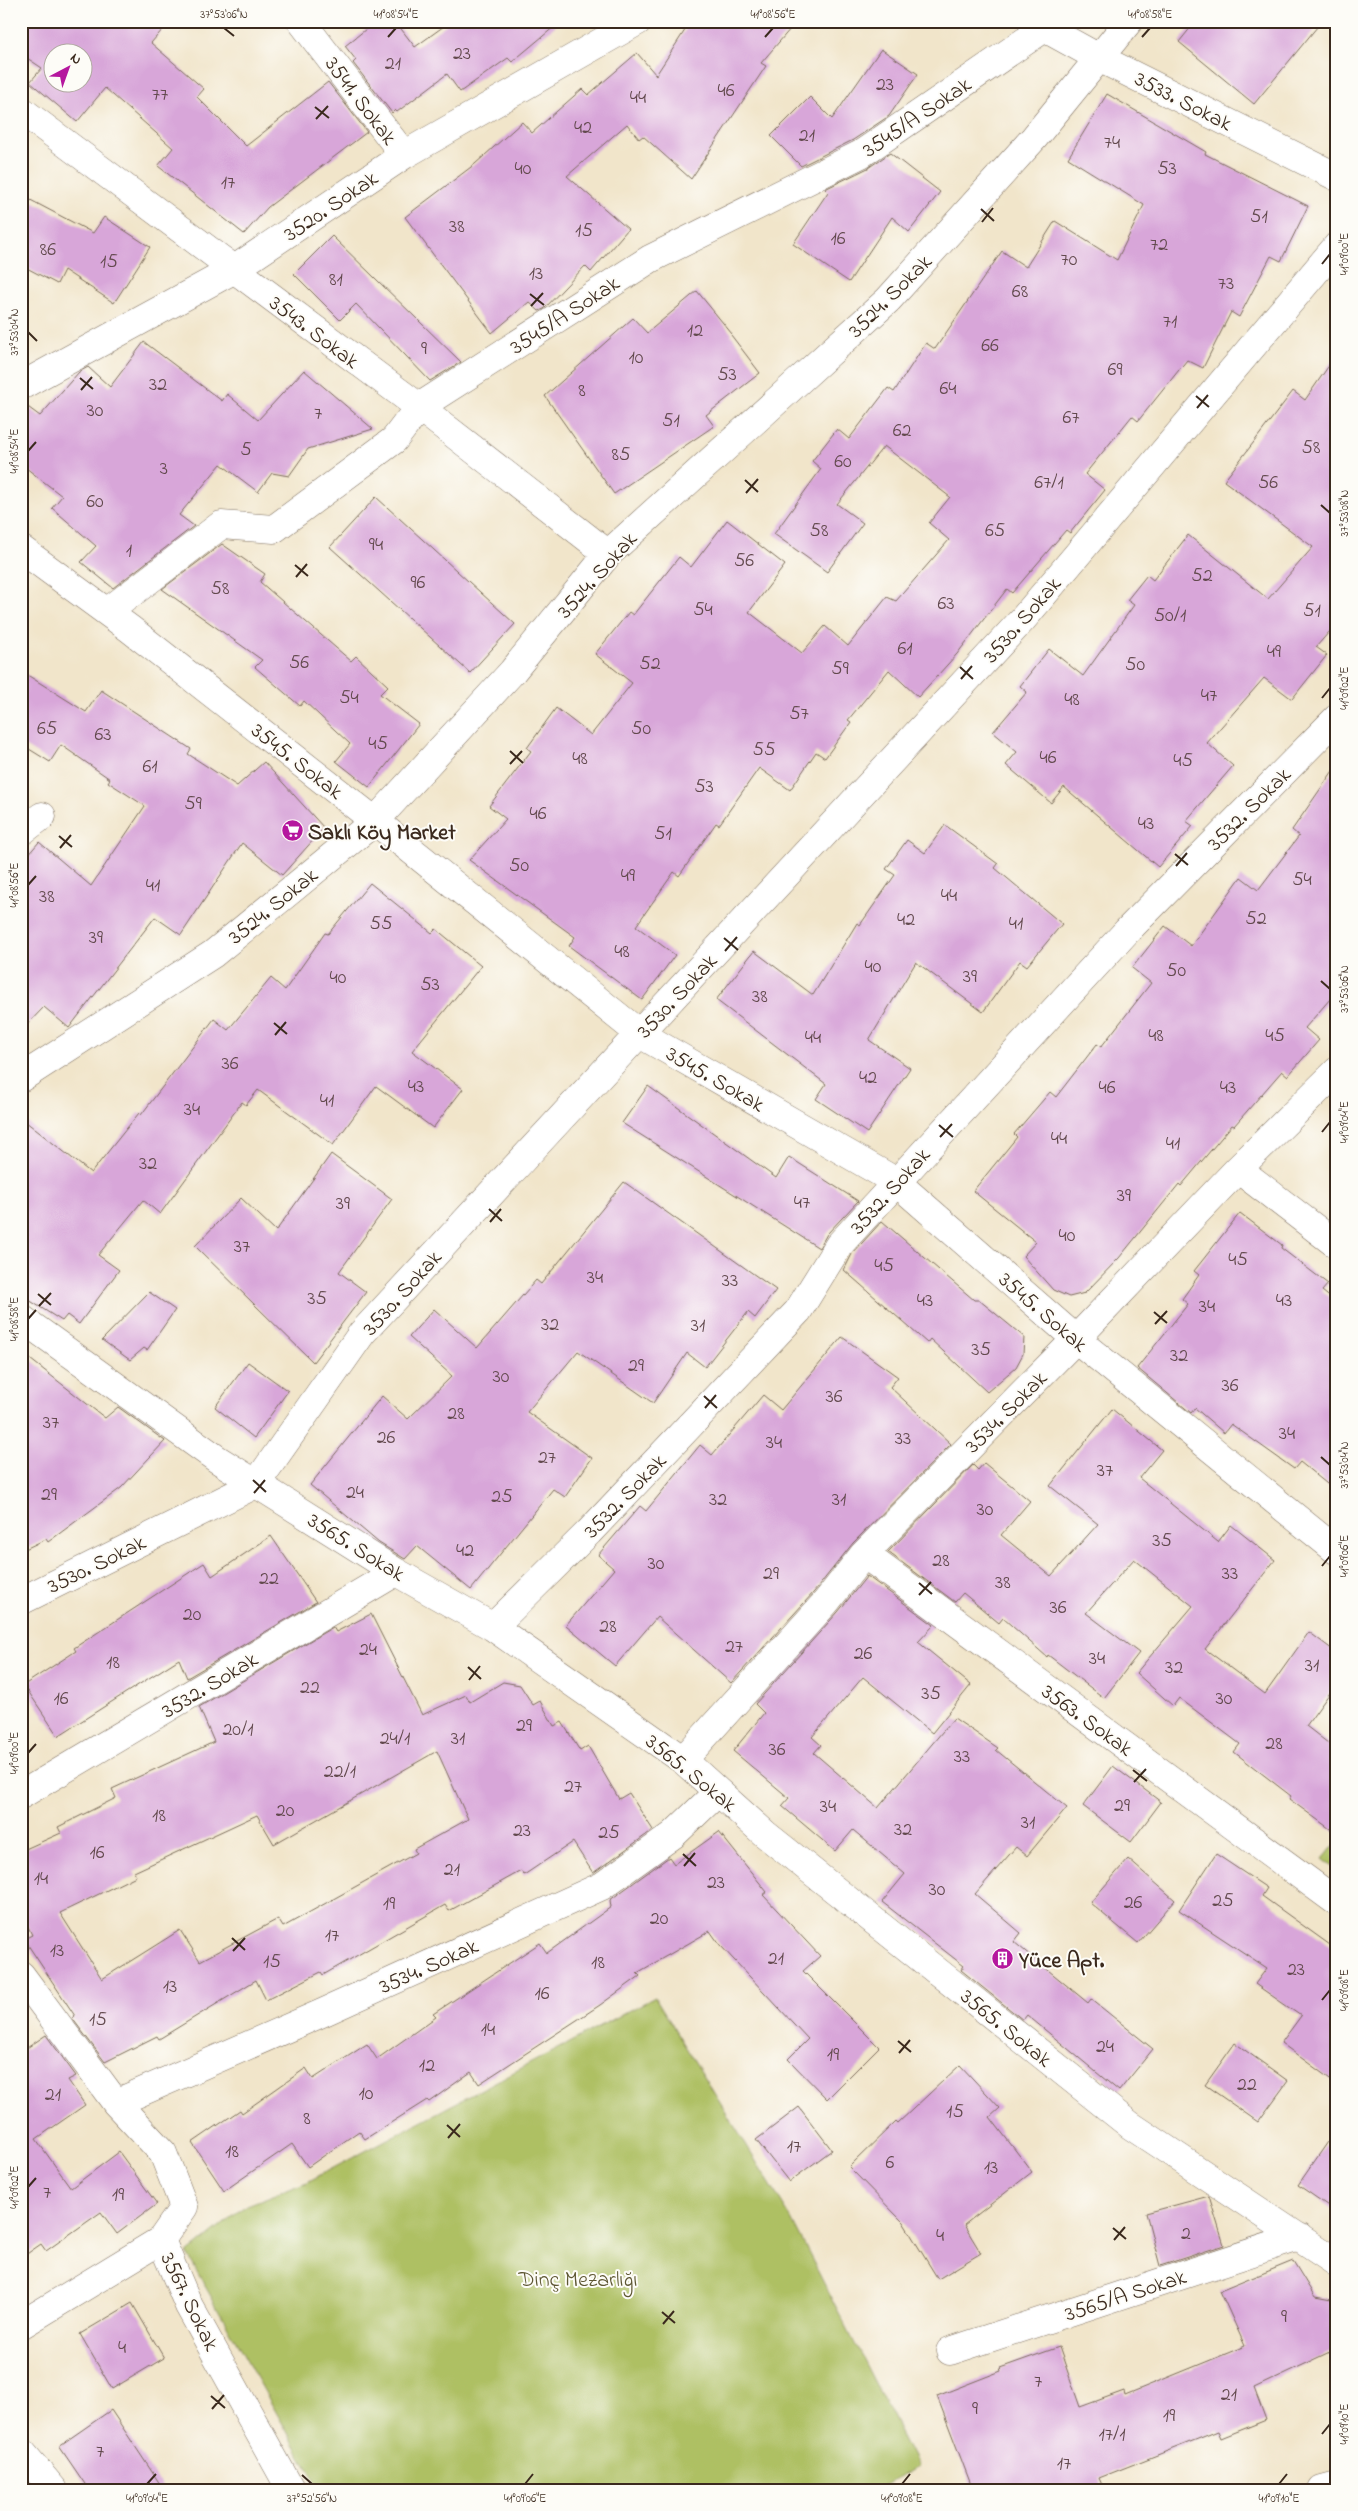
<svg xmlns="http://www.w3.org/2000/svg" width="1358" height="2511" viewBox="0 0 1358 2511" font-family="'Indie Flower',sans-serif">
	<style>
		.green { fill: #aec063; stroke: #747540 }
		.building { fill: #d8a6d9; fill-rule: evenodd }
		.lines { fill: none; stroke-linecap: round; stroke-linejoin: round }
		.street-casing { stroke: #7b6b5a; stroke-width: 29 }
		.street { stroke: #fff; stroke-width: 28 }
		.ticks { fill: none; stroke: #3b2a1e; stroke-width: 2 }
		.labels { text-anchor: middle; stroke-width: 4; stroke-linejoin: round; paint-order: stroke }
		.number-label { font-size: 20px; fill: #62494d }
		.street-label { font-size: 22px; fill: #3b2a1e; stroke: #fdfcf7 }
		.poi-label { font-size: 22px; font-weight: bold; fill: #3b2a1e; stroke: #fdfcf7; text-anchor: start }
		.park-label { font-size: 22px; fill: #5e5733; stroke: #fdfcf7 }
		.neatline { fill: none; stroke: #3b2a1e; stroke-width: 2 }
		.ticks-label { font-size: 12px; text-anchor: middle; fill: #3b2a1e }
	</style>
	<rect width="100%" height="100%" fill="#fdfcf7"/>
	<filter id="ink" filterUnits="userSpaceOnUse"><feTurbulence type="fractalNoise" baseFrequency=".02" numOctaves="2"/><feDisplacementMap in="SourceGraphic" scale="10" xChannelSelector="R" yChannelSelector="G"/><feConvolveMatrix kernelMatrix="1 2 1 2 8 2 1 2 1" color-interpolation-filters="sRGB"/></filter>
	<filter id="wash" filterUnits="userSpaceOnUse"><feTurbulence type="fractalNoise" baseFrequency=".0096" numOctaves="4" result="noise"/><feDisplacementMap in="SourceGraphic" scale="20" xChannelSelector="R" yChannelSelector="G"/><feGaussianBlur stdDeviation="1.12" result="paint"/><feColorMatrix in="noise" values="0 0 0 0 0 0 0 0 0 0 0 0 0 0 0 0 0 1.4 0 .05"/><feComposite in="paint" operator="in"/></filter>
	<g filter="url(#wash)">
		<rect width="100%" height="100%" fill="#f1e5ca"/>
		<path class="green" d="M1337,1842v28l-14,-11z
			M655,1997l134,218 129,252 -42,23h-556l-133,-236 60,-49 60,-23z"/>
		<g id="blocks">
			<path class="building" d="M21,21h149l-19,22 53,46 -7,8 49,49 82,-64 39,50 -99,75 -24,27 -86,-68 15,-18 -68,-60 -28,34 -47,-40 12,-14 -21,-14zM52,52h30v30h-30z
				M376,21h19l20,26 36,-26h110l-49,41 -4,-4 -48,34 -13,-18 -50,38 -2,-2 -3,3 -39,-50 3,-3 -11,-14z
				M691,21h106l-36,42 5,3 -75,113 -48,-43 -4,3 -12,-15 -60,52 61,53 -37,43 -6,-6 -41,43 -5,2 -10,-9 -37,31 -87,-116 70,-53 47,-42 10,11 50,-44 6,6 49,-42 19,22z
				M1196,21h126l-68,83 -75,-62z
				M881,49l37,25 -29,42 -36,24 -52,26 -30,-30 39,-39 22,22z
				M1107,94l99,58 -1,2 103,52 -27,55 -10,-5 -32,61 -8,-5 -28,56 -16,-8 -49,61 -6,-5 -47,58 20,16 -35,43 -4,-3 -54,63 -5,-4 -50,65 -39,43 -29,-27 -41,50 3,2 -26,36 -9,-6 -26,38 -31,-22 -40,57 -3,-2 -37,53 -5,-4 -38,54 39,29 -33,45 -73,-54 6,-9 -106,-77 37,-41 -17,-13 42,-55 -4,-3 29,-40 35,27 41,-52 -37,-29 34,-42 4,3 46,-58 12,10 36,-47 58,45 -36,47 53,41 23,-27 23,20 39,-49 9,4 53,-61 -20,-17 21,-26 -66,-51 -47,58 26,19 -36,49 -53,-38 47,-65 -9,-8 25,-32 12,10 39,-51 6,4 32,-49 9,6 67,-98 24,16 29,-46 62,39 27,-55 -76,-47z
				M890,153l50,39 -31,40 -17,-15 -43,65 -56,-38 35,-52 -3,-3 43,-21z
				M21,195l72,38 11,-16 46,30 -36,56 -50,-33 -7,14 -36,-19z
				M332,236l129,126 -31,19 -74,-77 -16,16 -46,-46z
				M697,291l35,43 -1,1 29,38 -54,42 8,11 -100,68 -69,-98 88,-78 14,15z
				M144,342l78,59 5,-7 31,26 46,-50 69,59 -65,20 -19,27 -17,-3 -14,19 -37,-28 -42,51 15,11 -81,62 -32,-26 15,-16 -44,-38 10,-12 -41,-32v-62l19,14 39,-44 9,-5 22,20z
				M1337,354v269l-21,24 11,8 -35,44 -28,-21 -57,65 26,23 -47,55 7,5 -35,41 -94,-80 -13,16 -45,-38 11,-13 -24,-20 34,-40 -7,-6 29,-37 34,27 51,-71 -7,-5 20,-25 6,5 35,-45 80,64 45,-52 -89,-66 69,-90 12,9z
				M376,497l139,127 -45,49 -140,-126z
				M222,544l43,30 -5,8 91,79 5,-5 32,30 -8,8 39,30 -50,63 -33,-26 14,-17 -46,-43 -4,5 -45,-39 7,-7 -100,-71z
				M21,671l65,41 15,-22 90,59 -3,5 49,32 27,-24 60,66 -42,47 -40,-32 -61,92 -26,-18 -86,111 -25,-21 -23,24v-168l18,-21 52,44 54,-80 -37,-24 2,-3 -49,-34 -11,17 -29,-18z
				M1337,765v226l-32,37 14,12 -31,36 -6,-5 -48,55 -2,-1 -51,61 -2,-2 -60,74 -34,35 -16,4 -16,-7 -30,-34 13,-14 -63,-51 44,-54 -3,-3 36,-42 6,5 41,-53 4,3 50,-64 -19,-15 33,-42 26,20 50,-69 17,13 41,-54 -7,-6z
				M945,825l53,39 -3,4 67,56 -35,42 -7,-5 -37,51 -67,-50 -47,78 41,28 -43,65 -51,-34 10,-15 -110,-84 38,-49 59,44 44,-72 3,2 35,-50 -9,-6 21,-29 18,13z
				M370,883l62,50 4,-4 45,37 -69,85 51,38 -30,39 -57,-42 -43,59 -75,-55 -12,15 -4,-3 -82,112 -17,-14 -45,55 21,15 -40,54 -12,-9 -5,6 -41,-26v-177l70,55 48,-60 2,2 73,-96 14,11 43,-52 14,12 40,-57 3,1z
				M648,1086l128,92 13,-21 69,44 -31,33 -8,14 -197,-125z
				M331,1154l61,45 -53,73 27,20 -53,70 -118,-116 46,-48 35,33z
				M624,1182l152,108 -21,28 -7,-6 -43,55 -18,-14 -34,50 -75,-52 -51,61 65,46 -27,39 -12,-8 -82,101 -54,-44 -12,13 -26,-16 -69,-58 72,-89 26,23 44,-43 -43,-39 25,-28 43,39 59,-68 5,4z
				M1240,1213l42,32 -1,3 47,36 -6,7 15,12v189l-37,-30 -6,7 -63,-45 -7,9 -29,-25 -4,5 -54,-45 51,-64 -6,-5 17,-24 -5,-4z
				M882,1221l92,79h5l45,37 -1,17 -7,13 -29,25 -57,-53 -3,4 -83,-73 8,-16z
				M149,1292l26,18 -28,40 -3,-2 -14,12 -28,-20z
				M842,1337l56,40 -8,10 61,57 -98,99 -39,49 -83,91 -74,-66 -42,49 -49,-41 48,-56 -16,-14 42,-49 6,5 54,-66 12,10 51,-60 18,15z
				M21,1352l84,66 13,-11 47,34 -44,47 -73,54 -2,-3 -25,12z
				M248,1362l40,29 -34,47 -39,-31z
				M1112,1409l50,41 -23,28 79,64 13,-17 44,35 -70,89 60,45 44,-62 28,21v30l-31,43 31,24v84l-48,-35 2,-3 -57,-44 6,-8 -61,-46 -6,8 -37,-33 57,-67 -59,-47 -48,54 53,40 -35,45 -56,-43 -1,2 -44,-39 -4,5 -36,-30 -8,9 -67,-50 85,-87 5,5 6,-7 46,38 -29,34 50,41 47,-52 -48,-38z
				M271,1536l45,66 -129,76 -8,-19 -121,77 -34,-51 52,-34 -2,-3 130,-85 8,13z
				M867,1576l67,49 -16,17 53,43 -39,48 -69,-56 -51,60 9,8 -7,8 64,55 76,-90 44,30 -2,2 71,58 -40,48 -11,-9 -41,47 46,39 -7,9 74,61 3,-4 62,50 -34,42 -92,-76 -4,5 -62,-50 3,-4 -82,-64 23,-28 -52,-44 -18,21 -53,-45 7,-8 -56,-47 31,-38 -9,-9 83,-92z
				M371,1614l51,101 44,-20 4,7 33,-20 17,3 13,20 7,-4 14,25 8,-4 18,29 8,-5 31,53 10,-6 24,37 -60,43 -20,-31 -49,33 -3,-4 -72,40 -4,-6 -122,70 -2,-3 -55,28 -10,-20 -97,59 -2,-3 -52,26 -33,-44 3,-2 -51,-77 8,-4 -11,-23v-61l40,-18 -3,-6 58,-29 -4,-9 102,-47 -15,-35 134,-80 3,5zM437,1751l31,68 -54,30 2,4 -133,74 -5,-8 -78,42 -20,-31 -78,49 -42,-66 76,-37 -2,-4 123,-57 17,29z
				M1113,1766l48,36 -30,40 -48,-36z
				M719,1832l48,60 -4,3 57,61 -17,15 76,76 -52,52 -39,-40 20,-20 -88,-94 -10,-14 -73,42 3,3 -40,29 -121,79 -8,-12 -42,30 -2,-2 -62,39 -6,-8 -51,36 -16,-23 -68,47 -32,-48 48,-33 2,3 64,-45 7,11 54,-35 10,15 59,-42 -3,-3 107,-71 7,10 64,-46 -1,-7 59,-43 5,7z
				M1216,1854l51,34 -5,8 75,54v134l-56,-41 20,-27 -46,-32 12,-16 -88,-58z
				M1128,1859l47,41 -37,43 -48,-40z
				M46,2035l30,41 -8,4 17,25 -49,34 35,49 48,-36 38,52 -40,30 -16,-22 -55,39 -5,-7 -20,14v-206z
				M1235,2043l53,38 -30,41 -53,-37z
				M960,2065l40,43 -10,9 42,55 -68,53 17,28 -43,26 -35,-57 -54,-55 47,-46 2,2z
				M799,2107l33,43 -43,32 -33,-42z
				M1337,2129v83l-39,-27z
				M1209,2196l15,49 -64,21 -14,-53z
				M1293,2261l22,36 22,4v48l-83,39 12,32 -45,18 -3,-7 -119,47 5,12h-131l-36,-94 64,-25 -1,-3 59,-21 21,60 44,-16 1,4 120,-49 -25,-55z
				M132,2303l32,55 -52,31 -32,-55z
				M111,2410l53,80h-75l-30,-44z"/>
		</g>
	</g>
	<g filter="url(#ink)">
		<use href="#blocks" fill-opacity="0" stroke="#7b6b5a" stroke-width="1"/>
		<g class="lines">
			<defs>
				<path id="street" d="M301,21l103,134
					M1032,21l67,37 238,119
					M21,110l398,297 189,147
					M21,386l212,-116 171,-115 234,-134
					M21,549l109,80 245,192 265,213 255,147 181,158 261,212
					M107,612l114,-87 53,4 120,-89 25,-33 231,-148 211,-105 182,-125
					M21,832l21,-16
					M21,1078l192,-124 162,-133 137,-149 96,-118 280,-254 146,-162 95,-117
					M1238,1169l99,76
					M21,1318l196,141 179,113 97,55 190,133 82,74 365,291 207,138
					M864,1554l473,348
					M21,1601l235,-117 106,-151 661,-714 314,-373
					M493,1627l96,-95 209,-221 41,-66 288,-314 210,-213
					M683,1760l143,-158 38,-48 212,-215 162,-170 99,-98
					M21,1795l375,-223
					M21,1975l95,128 47,50 21,54 -23,33 28,66 102,184
					M116,2103l206,-90 280,-127 71,-51 45,-43
					M21,2325l140,-85
					M950,2351l349,-114
					M21,2451l33,39
					M1322,2490l15,-4"/>
			</defs>
			<use href="#street" class="street-casing"/>
			<use href="#street" class="street"/>
		</g>
	</g>
	<path class="ticks" d="M224,28l10,8M388,37l8,-9M765,37l8,-9M1142,37l8,-9M315,107l14,11M316,119l12,-13M981,209l13,12M982,222l11,-14M1322,264l8,-10M530,294l14,11M531,306l12,-13M28,332l9,9M80,378l13,11M81,390l11,-13M1196,396l13,11M1197,408l11,-13M28,451l8,-9M745,480l13,12M746,493l12,-14M1321,505l9,8M295,565l13,11M296,577l11,-13M960,667l13,12M961,679l11,-13M1322,698l8,-10M510,751l13,12M510,764l12,-13M59,836l13,11M60,848l11,-13M1175,854l13,11M1176,866l11,-13M28,885l8,-9M724,938l14,12M725,951l12,-14M1321,981l9,8M274,1023l13,11M275,1035l11,-13M939,1125l14,12M1322,1132l8,-10M940,1137l12,-13M489,1209l13,12M490,1222l11,-13M38,1294l13,11M39,1306l12,-13M1154,1312l13,11M28,1319l8,-9M1155,1324l12,-13M704,1396l13,12M705,1408l11,-13M1321,1457l9,8M253,1480l13,12M254,1493l11,-13M1322,1566l8,-10M919,1583l13,11M919,1595l12,-13M468,1667l13,12M469,1680l11,-14M28,1753l8,-9M1133,1770l14,11M1134,1782l12,-13M683,1854l13,12M684,1866l11,-13M232,1938l13,12M233,1951l12,-13M1322,2000l8,-10M898,2041l13,11M899,2053l11,-13M447,2125l13,12M448,2138l12,-14M28,2187l8,-9M1113,2228l13,11M1114,2240l11,-13M662,2312l13,11M663,2324l11,-13M211,2396l14,12M212,2409l12,-14M1322,2434l8,-10M302,2475l10,9M147,2484l9,-10M525,2484l8,-10M902,2484l8,-10M1279,2484l8,-10"/>
	<defs>
		<symbol id="supermarket-disc" viewBox="-11 -11 22 22"><circle r="9.5" fill="#b5179e" stroke="#fdfcf7"/><path d="M-6-5.5h2.5l.6 2H6L4.5 2H-2.5L-4.4-4H-6ZM-1.5 3.2a1.3 1.3 0 1 0 .1 0ZM3 3.2a1.3 1.3 0 1 0 .1 0Z" fill="#fff"/></symbol>
		<symbol id="building-disc" viewBox="-11 -11 22 22"><circle r="9.5" fill="#b5179e" stroke="#fdfcf7"/><path d="M-4-6H4V6H1V3H-1V6H-4ZM-2.5-4.3h1.7v1.8h-1.7ZM.8-4.3h1.7v1.8H.8ZM-2.5-1h1.7V.8h-1.7ZM.8-1h1.7V.8H.8Z" fill="#fff"/></symbol>
	</defs>
	<g fill-rule="evenodd">
		<use href="#supermarket-disc" x="280" y="818" width="25" height="25"/>
		<use href="#building-disc" x="990" y="1946" width="25" height="25"/>
	</g>
	<g class="labels">
		<g class="number-label">
			<text x="462" y="59">23</text>
			<text x="393" y="69">21</text>
			<text x="885" y="90">23</text>
			<text x="726" y="96">46</text>
			<text x="160" y="100">77</text>
			<text x="638" y="103">44</text>
			<text x="583" y="133">42</text>
			<text x="807" y="141">21</text>
			<text x="1112" y="148">74</text>
			<text x="523" y="174">40</text>
			<text x="1167" y="174">53</text>
			<text x="228" y="188">17</text>
			<text x="1259" y="222">51</text>
			<text x="457" y="232">38</text>
			<text x="584" y="236">15</text>
			<text x="838" y="244">16</text>
			<text x="1159" y="250">72</text>
			<text x="48" y="255">86</text>
			<text x="1069" y="265">70</text>
			<text x="109" y="267">15</text>
			<text x="536" y="279">13</text>
			<text x="336" y="285">81</text>
			<text x="1226" y="289">73</text>
			<text x="1020" y="297">68</text>
			<text x="1170" y="327">71</text>
			<text x="695" y="336">12</text>
			<text x="990" y="351">66</text>
			<text x="424" y="354">9</text>
			<text x="636" y="363">10</text>
			<text x="1115" y="375">69</text>
			<text x="727" y="380">53</text>
			<text x="158" y="390">32</text>
			<text x="948" y="394">64</text>
			<text x="582" y="396">8</text>
			<text x="95" y="416">30</text>
			<text x="318" y="419">7</text>
			<text x="1071" y="423">67</text>
			<text x="671" y="426">51</text>
			<text x="902" y="436">62</text>
			<text x="1311" y="453">58</text>
			<text x="246" y="455">5</text>
			<text x="621" y="460">85</text>
			<text x="843" y="467">60</text>
			<text x="164" y="474">3</text>
			<text x="1049" y="488">67/1</text>
			<text x="1268" y="488">56</text>
			<text x="95" y="507">60</text>
			<text x="819" y="536">58</text>
			<text x="995" y="536">65</text>
			<text x="376" y="550">94</text>
			<text x="129" y="556">1</text>
			<text x="744" y="566">56</text>
			<text x="1202" y="581">52</text>
			<text x="418" y="588">96</text>
			<text x="220" y="594">58</text>
			<text x="946" y="609">63</text>
			<text x="703" y="615">54</text>
			<text x="1312" y="616">51</text>
			<text x="1170" y="621">50/1</text>
			<text x="905" y="654">61</text>
			<text x="1274" y="657">49</text>
			<text x="299" y="668">56</text>
			<text x="650" y="669">52</text>
			<text x="1135" y="670">50</text>
			<text x="840" y="674">59</text>
			<text x="1209" y="701">47</text>
			<text x="349" y="703">54</text>
			<text x="1072" y="705">48</text>
			<text x="799" y="719">57</text>
			<text x="47" y="734">65</text>
			<text x="641" y="734">50</text>
			<text x="103" y="740">63</text>
			<text x="378" y="749">45</text>
			<text x="764" y="755">55</text>
			<text x="1048" y="763">46</text>
			<text x="580" y="764">48</text>
			<text x="1183" y="766">45</text>
			<text x="150" y="772">61</text>
			<text x="704" y="792">53</text>
			<text x="193" y="809">59</text>
			<text x="538" y="819">46</text>
			<text x="1146" y="829">43</text>
			<text x="663" y="839">51</text>
			<text x="519" y="871">50</text>
			<text x="628" y="881">49</text>
			<text x="1302" y="885">54</text>
			<text x="153" y="891">41</text>
			<text x="949" y="901">44</text>
			<text x="47" y="902">38</text>
			<text x="1256" y="924">52</text>
			<text x="906" y="925">42</text>
			<text x="381" y="929">55</text>
			<text x="1016" y="929">41</text>
			<text x="96" y="943">39</text>
			<text x="622" y="957">48</text>
			<text x="873" y="972">40</text>
			<text x="1176" y="976">50</text>
			<text x="970" y="982">39</text>
			<text x="338" y="983">40</text>
			<text x="430" y="990">53</text>
			<text x="760" y="1002">38</text>
			<text x="1156" y="1041">48</text>
			<text x="1275" y="1041">45</text>
			<text x="813" y="1043">44</text>
			<text x="230" y="1069">36</text>
			<text x="868" y="1083">42</text>
			<text x="416" y="1092">43</text>
			<text x="1107" y="1093">46</text>
			<text x="1228" y="1093">43</text>
			<text x="327" y="1106">41</text>
			<text x="192" y="1115">34</text>
			<text x="1059" y="1144">44</text>
			<text x="1173" y="1149">41</text>
			<text x="148" y="1169">32</text>
			<text x="1124" y="1201">39</text>
			<text x="802" y="1208">47</text>
			<text x="343" y="1209">39</text>
			<text x="1067" y="1241">40</text>
			<text x="242" y="1252">37</text>
			<text x="1238" y="1265">45</text>
			<text x="884" y="1271">45</text>
			<text x="595" y="1283">34</text>
			<text x="730" y="1286">33</text>
			<text x="317" y="1304">35</text>
			<text x="925" y="1306">43</text>
			<text x="1284" y="1306">43</text>
			<text x="1207" y="1312">34</text>
			<text x="550" y="1330">32</text>
			<text x="698" y="1331">31</text>
			<text x="981" y="1355">35</text>
			<text x="1179" y="1361">32</text>
			<text x="636" y="1371">29</text>
			<text x="501" y="1382">30</text>
			<text x="1230" y="1391">36</text>
			<text x="834" y="1402">36</text>
			<text x="456" y="1419">28</text>
			<text x="51" y="1428">37</text>
			<text x="1287" y="1439">34</text>
			<text x="386" y="1443">26</text>
			<text x="903" y="1444">33</text>
			<text x="774" y="1448">34</text>
			<text x="547" y="1463">27</text>
			<text x="1105" y="1476">37</text>
			<text x="355" y="1498">24</text>
			<text x="49" y="1500">29</text>
			<text x="502" y="1502">25</text>
			<text x="718" y="1505">32</text>
			<text x="839" y="1505">31</text>
			<text x="985" y="1515">30</text>
			<text x="1162" y="1546">35</text>
			<text x="465" y="1556">42</text>
			<text x="941" y="1566">28</text>
			<text x="656" y="1569">30</text>
			<text x="771" y="1579">29</text>
			<text x="1230" y="1579">33</text>
			<text x="269" y="1584">22</text>
			<text x="1003" y="1588">38</text>
			<text x="1058" y="1613">36</text>
			<text x="192" y="1620">20</text>
			<text x="608" y="1632">28</text>
			<text x="734" y="1652">27</text>
			<text x="368" y="1655">24</text>
			<text x="863" y="1659">26</text>
			<text x="1097" y="1664">34</text>
			<text x="113" y="1668">18</text>
			<text x="1312" y="1671">31</text>
			<text x="1174" y="1673">32</text>
			<text x="310" y="1693">22</text>
			<text x="931" y="1699">35</text>
			<text x="61" y="1704">16</text>
			<text x="1224" y="1704">30</text>
			<text x="524" y="1731">29</text>
			<text x="238" y="1735">20/1</text>
			<text x="395" y="1744">24/1</text>
			<text x="458" y="1744">31</text>
			<text x="1274" y="1749">28</text>
			<text x="777" y="1755">36</text>
			<text x="962" y="1762">33</text>
			<text x="340" y="1777">22/1</text>
			<text x="573" y="1792">27</text>
			<text x="1122" y="1811">29</text>
			<text x="828" y="1812">34</text>
			<text x="285" y="1816">20</text>
			<text x="159" y="1821">18</text>
			<text x="1028" y="1828">31</text>
			<text x="903" y="1835">32</text>
			<text x="522" y="1836">23</text>
			<text x="609" y="1838">25</text>
			<text x="97" y="1858">16</text>
			<text x="452" y="1875">21</text>
			<text x="41" y="1884">14</text>
			<text x="716" y="1888">23</text>
			<text x="937" y="1895">30</text>
			<text x="1223" y="1906">25</text>
			<text x="1133" y="1908">26</text>
			<text x="389" y="1909">19</text>
			<text x="659" y="1924">20</text>
			<text x="332" y="1941">17</text>
			<text x="57" y="1956">13</text>
			<text x="776" y="1964">21</text>
			<text x="272" y="1967">15</text>
			<text x="598" y="1968">18</text>
			<text x="1296" y="1975">23</text>
			<text x="170" y="1992">13</text>
			<text x="542" y="1999">16</text>
			<text x="98" y="2025">15</text>
			<text x="488" y="2035">14</text>
			<text x="1105" y="2052">24</text>
			<text x="833" y="2060">19</text>
			<text x="427" y="2071">12</text>
			<text x="1247" y="2090">22</text>
			<text x="366" y="2099">10</text>
			<text x="53" y="2100">21</text>
			<text x="955" y="2117">15</text>
			<text x="307" y="2124">8</text>
			<text x="794" y="2152">17</text>
			<text x="232" y="2157">18</text>
			<text x="890" y="2168">6</text>
			<text x="991" y="2173">13</text>
			<text x="47" y="2198">7</text>
			<text x="118" y="2200">19</text>
			<text x="1186" y="2239">2</text>
			<text x="940" y="2241">4</text>
			<text x="1284" y="2322">9</text>
			<text x="122" y="2353">4</text>
			<text x="1038" y="2387">7</text>
			<text x="1229" y="2400">21</text>
			<text x="975" y="2414">9</text>
			<text x="1169" y="2421">19</text>
			<text x="1112" y="2440">17/1</text>
			<text x="100" y="2457">7</text>
			<text x="1064" y="2469">17</text>
		</g>
		<g class="street-label">
			<text transform="translate(362 100) rotate(53)" y="8">3541. Sokak</text>
			<text transform="translate(1184 100) rotate(27)" y="8">3533. Sokak</text>
			<text transform="translate(916 116) rotate(-34)" y="8">3545/A Sokak</text>
			<text transform="translate(330 205) rotate(-34)" y="8">3520. Sokak</text>
			<text transform="translate(889 295) rotate(-45)" y="8">3524. Sokak</text>
			<text transform="translate(564 314) rotate(-33)" y="8">3545/A Sokak</text>
			<text transform="translate(315 331) rotate(37)" y="8">3543. Sokak</text>
			<text transform="translate(596 574) rotate(-48)" y="8">3524. Sokak</text>
			<text transform="translate(1021 619) rotate(-49)" y="8">3530. Sokak</text>
			<text transform="translate(298 760) rotate(38)" y="8">3545. Sokak</text>
			<text transform="translate(1248 808) rotate(-45)" y="8">3532. Sokak</text>
			<text transform="translate(272 905) rotate(-39)" y="8">3524. Sokak</text>
			<text transform="translate(676 995) rotate(-47)" y="8">3530. Sokak</text>
			<text transform="translate(716 1078) rotate(30)" y="8">3545. Sokak</text>
			<text transform="translate(889 1190) rotate(-48)" y="8">3532. Sokak</text>
			<text transform="translate(401 1292) rotate(-48)" y="8">3530. Sokak</text>
			<text transform="translate(1044 1311) rotate(41)" y="8">3545. Sokak</text>
			<text transform="translate(1005 1411) rotate(-45)" y="8">3534. Sokak</text>
			<text transform="translate(624 1495) rotate(-46)" y="8">3532. Sokak</text>
			<text transform="translate(357 1546) rotate(32)" y="8">3565. Sokak</text>
			<text transform="translate(96 1563) rotate(-26)" y="8">3530. Sokak</text>
			<text transform="translate(209 1684) rotate(-31)" y="8">3532. Sokak</text>
			<text transform="translate(1088 1719) rotate(36)" y="8">3563. Sokak</text>
			<text transform="translate(692 1772) rotate(39)" y="8">3565. Sokak</text>
			<text transform="translate(428 1965) rotate(-24)" y="8">3534. Sokak</text>
			<text transform="translate(1007 2027) rotate(39)" y="8">3565. Sokak</text>
			<text transform="translate(1125 2294) rotate(-18)" y="8">3565/A Sokak</text>
			<text transform="translate(191 2301) rotate(64)" y="8">3567. Sokak</text>
		</g>
		<g class="poi-label">
			<text x="308" y="839">Saklı Köy Market</text>
			<text x="1019" y="1967">Yüce Apt.</text>
		</g>
		<g class="park-label">
			<text x="578" y="2286">Dinç Mezarlığı</text>
		</g>
	</g>
	<rect width="1358" height="2511" fill="none" stroke="#fdfcf7" stroke-width="55"/>
	<g transform="translate(68 68) rotate(41)"><circle r="24" fill="#fdfcf7" stroke="#afa8a0"/>
	<path d="M0-4L9 19L0 12L-9 19Z" fill="#b5179e"/>
	<text y="-8" font-size="14" font-weight="bold" text-anchor="middle" fill="#3b2a1e">N</text>
	</g>
	<rect x="28" y="28" width="1302" height="2456" class="neatline"/>
	<g class="ticks-label">
		<text x="224" y="18">37°53'06"N</text>
		<text x="396" y="18">41°08'54"E</text>
		<text x="773" y="18">41°08'56"E</text>
		<text x="1150" y="18">41°08'58"E</text>
		<text transform="translate(1344 254) rotate(-90)" y="4">41°09'00"E</text>
		<text transform="translate(14 332) rotate(-90)" y="4">37°53'04"N</text>
		<text transform="translate(14 451) rotate(-90)" y="4">41°08'54"E</text>
		<text transform="translate(1344 513) rotate(-90)" y="4">37°53'08"N</text>
		<text transform="translate(1344 688) rotate(-90)" y="4">41°09'02"E</text>
		<text transform="translate(14 885) rotate(-90)" y="4">41°08'56"E</text>
		<text transform="translate(1344 989) rotate(-90)" y="4">37°53'06"N</text>
		<text transform="translate(1344 1122) rotate(-90)" y="4">41°09'04"E</text>
		<text transform="translate(14 1319) rotate(-90)" y="4">41°08'58"E</text>
		<text transform="translate(1344 1465) rotate(-90)" y="4">37°53'04"N</text>
		<text transform="translate(1344 1556) rotate(-90)" y="4">41°09'06"E</text>
		<text transform="translate(14 1753) rotate(-90)" y="4">41°09'00"E</text>
		<text transform="translate(1344 1990) rotate(-90)" y="4">41°09'08"E</text>
		<text transform="translate(14 2187) rotate(-90)" y="4">41°09'02"E</text>
		<text transform="translate(1344 2424) rotate(-90)" y="4">41°09'10"E</text>
		<text x="147" y="2502">41°09'04"E</text>
		<text x="312" y="2502">37°52'56"N</text>
		<text x="525" y="2502">41°09'06"E</text>
		<text x="902" y="2502">41°09'08"E</text>
		<text x="1279" y="2502">41°09'10"E</text>
	</g>
</svg>
